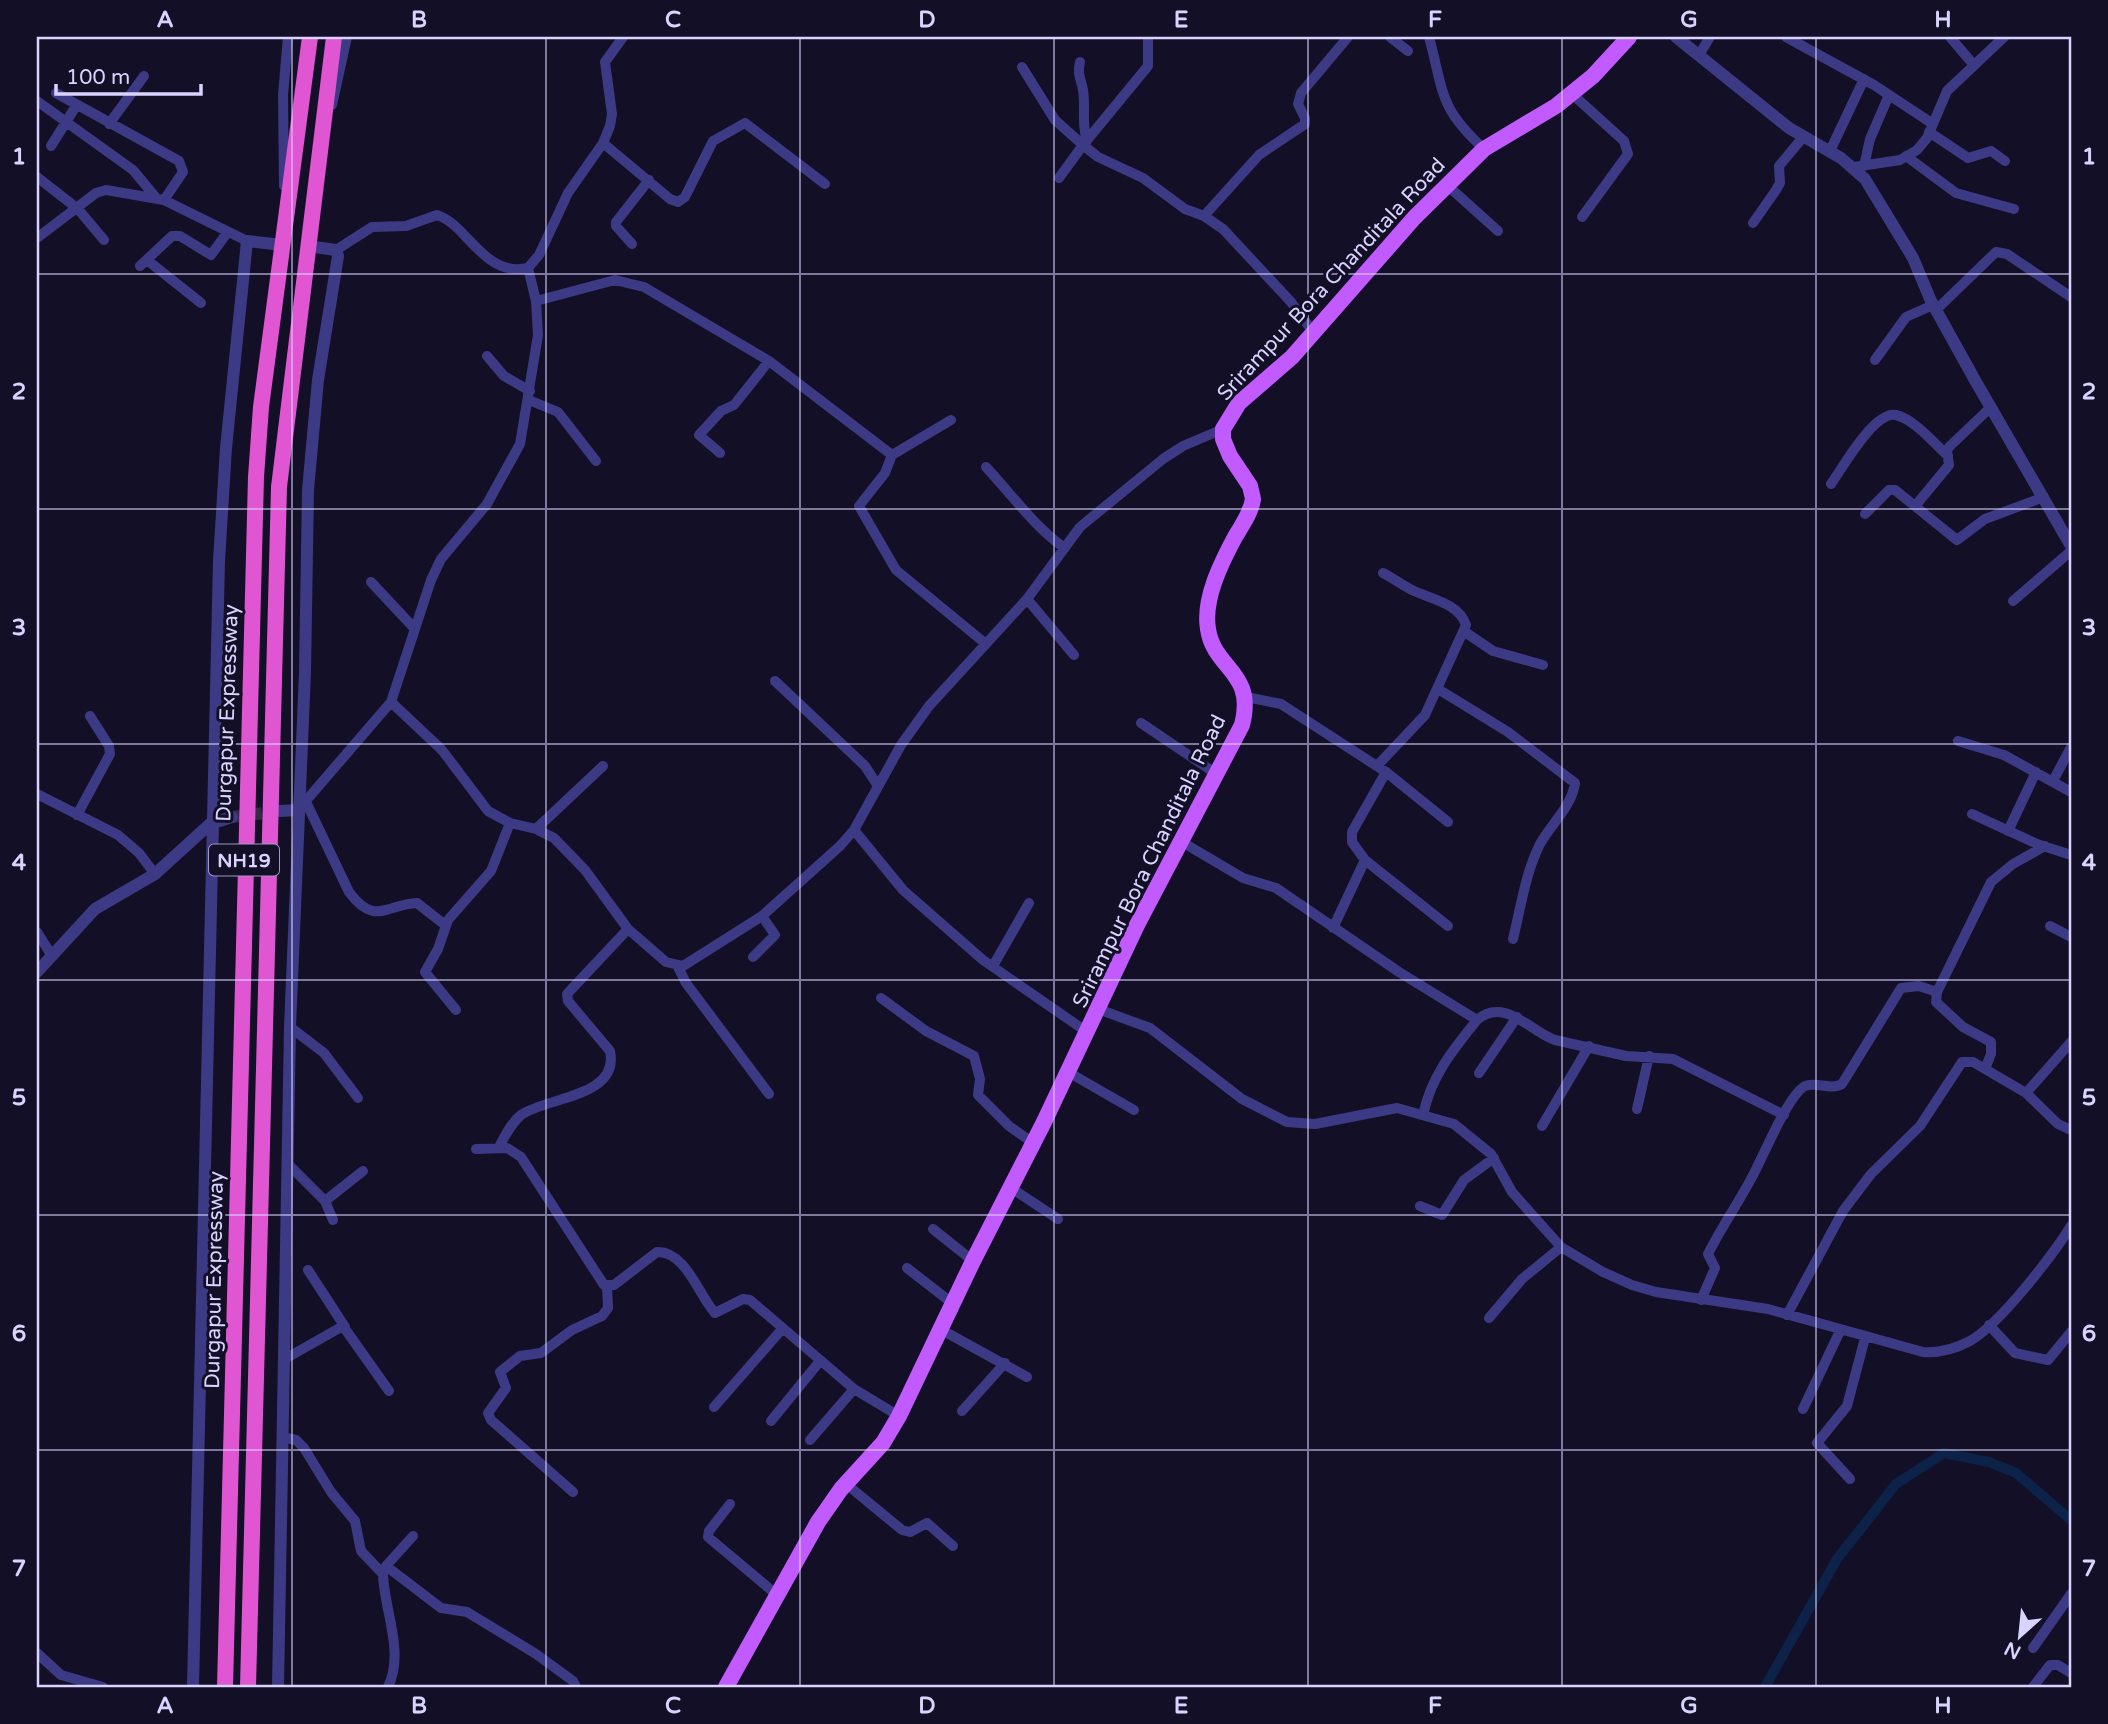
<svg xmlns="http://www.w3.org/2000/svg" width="2108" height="1724" viewBox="0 0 2108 1724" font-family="'Varela Round',sans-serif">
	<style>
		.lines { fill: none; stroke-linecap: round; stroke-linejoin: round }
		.canal { stroke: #0c2248; stroke-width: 10 }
		.tertiary-tunnel { stroke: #312d47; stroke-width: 12; stroke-dasharray: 12 6; stroke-linecap: butt }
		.minor { stroke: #3d3a85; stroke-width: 10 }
		.tertiary { stroke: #3d3a85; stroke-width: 12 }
		.primary { stroke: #c25bff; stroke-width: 16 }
		.trunk { stroke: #e055d1; stroke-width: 16 }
		.grid { fill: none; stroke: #d9d4ff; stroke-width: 2; stroke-opacity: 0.55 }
		.labels { text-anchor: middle; stroke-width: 6; stroke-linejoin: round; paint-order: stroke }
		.shield { fill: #130f26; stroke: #9e99be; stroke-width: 2 }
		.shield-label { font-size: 19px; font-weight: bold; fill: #d9d4ff }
		.street-label { font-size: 21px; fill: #d9d4ff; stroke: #130f26 }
		.neatline { fill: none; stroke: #d9d4ff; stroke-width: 2.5 }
		.grid-label { font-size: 23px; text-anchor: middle; font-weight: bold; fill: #d9d4ff }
	</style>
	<rect width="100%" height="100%" fill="#130f26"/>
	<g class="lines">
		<path class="canal" d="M1765,1687l72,-128 59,-75 48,-31 45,9 27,11 55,47"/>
		<path class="tertiary-tunnel" d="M232,817l48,-6"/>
		<path class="minor" d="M1148,37v29l-65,79 15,12 45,21 42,31 19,7 19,13 68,73 23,31
			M1390,37l18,14
			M1429,37c15,55 9,70 55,112
			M1786,37l88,48 59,39
			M1950,37l23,27
			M1699,55l11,-18
			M1080,62c-3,12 1,17 3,28 3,17 -2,33 4,51
			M1022,67l33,53 28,25 -24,33
			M56,93l123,68 4,11 -19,28
			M1571,93l53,48 4,13 -46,63
			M37,101l96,69 24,29
			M332,105l15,-68
			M109,124l35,-48
			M1929,132l39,26 23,-7 14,10
			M603,143l67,56 8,3 7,-5 28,-56 32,-18 80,61
			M51,146l25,-40
			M1830,151l34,-72
			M1906,156l50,37 58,16
			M1864,166l6,-27 19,-44
			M1854,167l46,-7 17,-10 10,-12 20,-47 57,-54
			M37,177l41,32 26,31
			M284,186l-1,-91 5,-58
			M1448,186l50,45
			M1204,216l55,-61 46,-31v-6l-7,-14 3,-11 47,-56
			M1753,223l23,-33 4,-7 -1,-17 25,-30
			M37,238l59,-45 10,-3 58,10 83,41
			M632,244l-16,-18v-4l33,-42
			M336,250l36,-23 34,-1 31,-11c30,9 47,63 91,53l11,-13 29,-62 35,-50 7,-17 2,-12 -7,-52 18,-25
			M147,260l54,43
			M140,266l32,-30h8l31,19 16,-22
			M536,301l79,-21 29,7 125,74 123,94 -7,18 -26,33 37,64 90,74
			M1936,310l60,-58 11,2 64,43
			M487,356l17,20 26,15
			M1875,360l31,-43 27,-12
			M529,400l29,12 38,49
			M720,453l-21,-18 22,-24 13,-6 35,-44
			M892,455l59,-35
			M986,467c26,28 47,58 77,80
			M1831,484c12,-17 43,-73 65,-69 18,4 39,29 52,41
			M1916,505l33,-40 -2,-15 3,-4 41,-39
			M1865,514l24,-24h6l62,50 28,-21 59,-22
			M371,582l43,46
			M1027,599l47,56
			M2013,601l58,-50
			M1465,632l28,19 50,14
			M775,681l90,85 13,20
			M1438,689l70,43 67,51c-3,23 -24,41 -35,61 -15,30 -19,63 -27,95
			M1246,697l35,7 105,68 62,50
			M391,702l51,48 46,61 22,12 26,6 18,9 31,32 43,59 38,33 17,4 79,-50 78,-70 14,-16 47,-85 28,-39 98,-107 53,-72 83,-68 20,-13 40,-17
			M1141,723l77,52
			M1958,741l46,14 67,37
			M1377,766l48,-51 41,-90c-7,-22 -36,-26 -54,-35 -10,-5 -19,-12 -29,-17
			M2053,781l18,-34
			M37,794l81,41 21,18 16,21
			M306,802l43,90c26,35 38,12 68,11l28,22
			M298,810l93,-108 40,-122 10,-21 46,-55 33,-60 18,-109 -2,-34 -8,-33
			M1972,814l65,30 34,11
			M77,815l33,-61 -1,-8 -19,-30
			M536,829l67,-63
			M854,830l49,60 80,70 104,72
			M2008,831l28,-59
			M1182,842l61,36 33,10 123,84 78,48
			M1365,860l83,66
			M2050,926l21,11
			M1333,928l32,-68 -13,-18v-10l34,-60
			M37,932l15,24
			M753,957l22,-22 -13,-19
			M993,966l36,-63
			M678,967l8,16 83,111
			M881,998l45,33 48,25 6,23 -2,16 31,31 24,17
			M1098,1009l52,19 92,71 45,23 28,2 82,-16 57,16 37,30 21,38 49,55 42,25 29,13 24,7 112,17 155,43c16,1 32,-3 47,-11 30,-17 82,-85 101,-115
			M456,1010l-31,-38 13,-23 10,-29 43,-49 19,-48
			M290,1027l34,26 34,45
			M1985,1069l6,-15v-12l-28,-15 -27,-25 1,-10 54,-110 22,-18 32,-18
			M1068,1072l66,38
			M1479,1073l38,-56
			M2026,1093l45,-51
			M1637,1109l12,-53
			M1423,1115c8,-39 30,-65 54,-95 27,-24 54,12 78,20l71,16 47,3 111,56
			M1542,1126l47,-80
			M499,1147c6,-11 12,-24 22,-32 24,-18 99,-17 89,-64l-42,-50 -1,-7 61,-65
			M476,1149l31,-1 14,9 83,128h10l43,-33c29,-1 42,44 58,61l28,-14 7,1 104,89 45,27
			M288,1164l37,37 8,19
			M1011,1188l47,31
			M325,1201l38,-30
			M1420,1206l22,9 22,-35 30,-22
			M933,1229l40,32
			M907,1268l45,35
			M308,1270l37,57
			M1701,1300l14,-32 -7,-14c13,-26 29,-49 43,-75 11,-19 36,-83 54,-93 11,-5 25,5 37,-2l59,-96 18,-2 18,6
			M1787,1315l56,-104 28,-37 49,-48 42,-64h11l53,31 32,31 13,6
			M1489,1318l33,-39 39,-32
			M1989,1325l26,28 33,7 23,-28
			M940,1329l87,48
			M283,1360l60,-34 46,65
			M714,1407l69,-79
			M1803,1409l37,-78
			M962,1411l43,-48
			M771,1421l49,-60
			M282,1437l14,3 8,8 27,44 24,29 6,30 22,23
			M810,1440l44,-51
			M1850,1479l-33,-36 30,-37 18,-68
			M845,1483l57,47 8,2 17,-9 26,23
			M573,1492l-82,-72 -3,-7 18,-25 -6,-16 20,-16 21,-3 31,-23 30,-14 6,-8 -1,-21
			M730,1504l-21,27 -1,6 69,58
			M386,1566l55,42 26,4 69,42 37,27 3,6
			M2033,1648l38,-54
			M37,1653l24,22 42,12
			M388,1687c17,-35 -4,-77 -5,-113l3,-8 27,-30
			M2033,1687l17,-22h8l13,8"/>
		<path class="tertiary" d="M1676,37l113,91 52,30 24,21 48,79 18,43 45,81 95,164
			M280,811l18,-1
			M37,972l58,-63 60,-35 55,-50 22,-7
			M193,1687l26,-1126 7,-113 21,-207 35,4
			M278,1687l12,-660 15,-355 3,-182 10,-110 20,-124 -2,-6 -29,-4"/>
		<path class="primary" d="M726,1687l92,-165 23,-33 42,-46 16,-27 74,-155 71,-139 93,-197 105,-200c14,-54 -28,-55 -34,-96 -5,-30 13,-66 27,-92 7,-12 16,-24 18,-38l-3,-13 -20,-30 -7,-17v-10l16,-26 53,-46 122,-139 70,-69 72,-43 37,-30 36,-39"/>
		<path class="trunk" d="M225,1687l31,-1210 5,-70 49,-370
			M248,1687l31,-1200 55,-450"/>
	</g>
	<path class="grid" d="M292,37v1650M546,37v1650M800,37v1650M1054,37v1650M1308,37v1650M1562,37v1650M1816,37v1650M37,274h2034M37,509h2034M37,744h2034M37,980h2034M37,1215h2034M37,1450h2034"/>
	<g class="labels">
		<rect class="shield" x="209" y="844.5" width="70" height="31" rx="5"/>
		<g class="shield-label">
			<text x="244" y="867">NH19</text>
		</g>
		<g class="street-label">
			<text transform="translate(1331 279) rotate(-47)" y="7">Srirampur Bora Chanditala Road</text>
			<text transform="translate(227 713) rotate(-88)" y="7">Durgapur Expressway</text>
			<text transform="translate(1149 861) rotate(-64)" y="7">Srirampur Bora Chanditala Road</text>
			<text transform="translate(214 1280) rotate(-89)" y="7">Durgapur Expressway</text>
		</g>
	</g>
	<rect width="2108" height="1724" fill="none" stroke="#130f26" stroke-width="77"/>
	<g transform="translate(2020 1636) rotate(207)" stroke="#130f26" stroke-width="5" paint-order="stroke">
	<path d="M0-5L12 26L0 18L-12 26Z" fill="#d9d4ff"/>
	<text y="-10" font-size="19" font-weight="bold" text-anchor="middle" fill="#d9d4ff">N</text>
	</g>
	<path d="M56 84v10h145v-10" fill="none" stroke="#d9d4ff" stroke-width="3.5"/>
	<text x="66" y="84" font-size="21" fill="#d9d4ff" stroke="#130f26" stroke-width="5" paint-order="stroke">100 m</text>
	<rect x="38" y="38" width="2032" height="1648" class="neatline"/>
	<g class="grid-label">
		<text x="165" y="27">A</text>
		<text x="419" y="27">B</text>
		<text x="673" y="27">C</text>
		<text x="927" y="27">D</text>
		<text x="1181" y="27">E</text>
		<text x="1435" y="27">F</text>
		<text x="1689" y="27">G</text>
		<text x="1943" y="27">H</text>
		<text x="19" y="164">1</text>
		<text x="2089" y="164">1</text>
		<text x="19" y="399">2</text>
		<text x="2089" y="399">2</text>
		<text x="19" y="635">3</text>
		<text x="2089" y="635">3</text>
		<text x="19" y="870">4</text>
		<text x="2089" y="870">4</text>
		<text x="19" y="1105">5</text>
		<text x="2089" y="1105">5</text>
		<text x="19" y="1341">6</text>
		<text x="2089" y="1341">6</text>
		<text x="19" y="1576">7</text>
		<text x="2089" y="1576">7</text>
		<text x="165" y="1713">A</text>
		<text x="419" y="1713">B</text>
		<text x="673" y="1713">C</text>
		<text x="927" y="1713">D</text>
		<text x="1181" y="1713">E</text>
		<text x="1435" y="1713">F</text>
		<text x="1689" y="1713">G</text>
		<text x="1943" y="1713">H</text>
	</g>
</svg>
